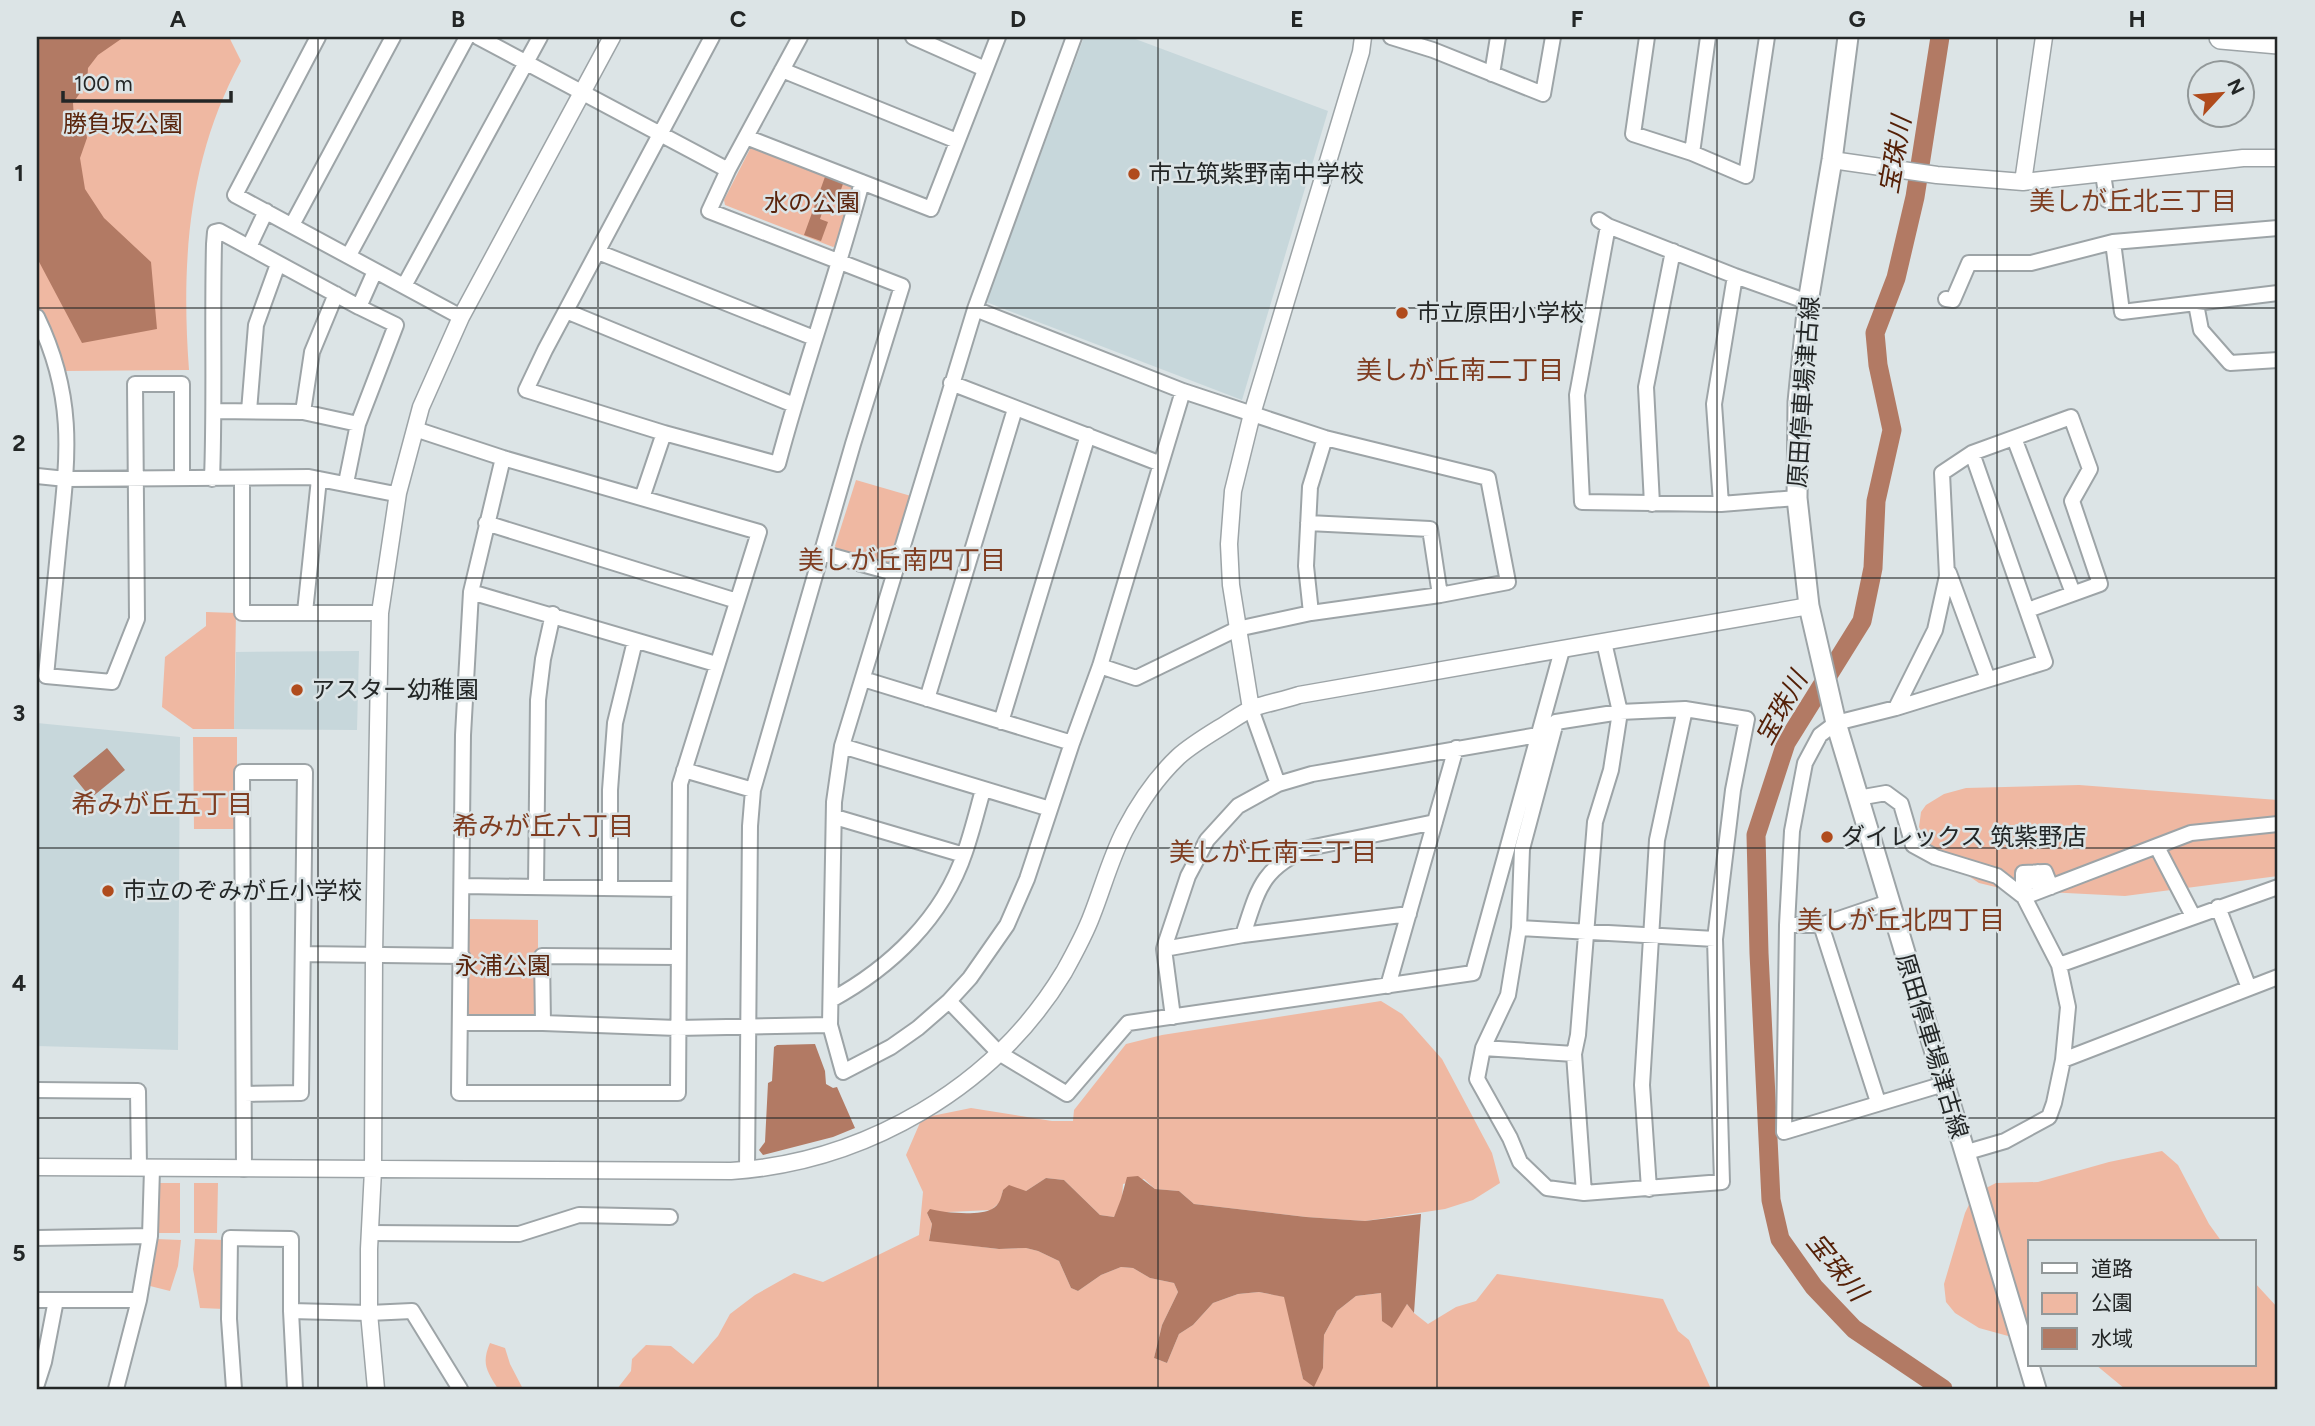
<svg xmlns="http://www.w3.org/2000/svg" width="2315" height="1426" viewBox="0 0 2315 1426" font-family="Figtree,'Noto Sans JP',sans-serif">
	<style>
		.built { fill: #c7d7db }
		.green { fill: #efb8a2 }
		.water { fill: #b27a64 }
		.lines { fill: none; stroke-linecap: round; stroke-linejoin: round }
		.river { stroke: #b27a64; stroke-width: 19 }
		.minor-casing { stroke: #9da4a7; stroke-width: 18 }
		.tertiary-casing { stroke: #9da4a7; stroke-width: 19 }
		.secondary-casing { stroke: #9da4a7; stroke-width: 23 }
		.trunk-casing { stroke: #9da4a7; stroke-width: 26 }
		.minor { stroke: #fff; stroke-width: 14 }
		.tertiary { stroke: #fff; stroke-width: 16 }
		.secondary { stroke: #fff; stroke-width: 19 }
		.trunk { stroke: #fff; stroke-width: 23 }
		.grid { fill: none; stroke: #232626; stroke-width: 2; stroke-opacity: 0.55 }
		.poi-dot { fill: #b04b1c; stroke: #dce4e6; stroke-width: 2.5 }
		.labels { text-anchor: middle; stroke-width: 5; stroke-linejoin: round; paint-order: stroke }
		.park-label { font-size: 24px; fill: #5a250d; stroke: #dce4e6 }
		.poi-label { font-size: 24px; fill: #232626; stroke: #dce4e6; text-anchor: start }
		.street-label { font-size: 24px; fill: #232626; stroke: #dce4e6 }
		.water-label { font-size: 26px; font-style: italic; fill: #542007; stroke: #dce4e6 }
		.neighbourhood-label { font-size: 26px; fill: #7f3d21; stroke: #dce4e6 }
		.neatline { fill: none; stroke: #232626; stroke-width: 2.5 }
		.grid-label { font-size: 23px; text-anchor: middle; font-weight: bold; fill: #232626 }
	</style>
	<rect width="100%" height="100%" fill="#dce4e6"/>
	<path class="built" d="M1084,37h46l198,74 -86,289 -256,-98z
		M359,651l-2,79 -123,-1 2,-77z
		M37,723l143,14 -2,313 -141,-4z"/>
	<path class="green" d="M37,37h192l12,24c-53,97 -60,201 -52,309l-125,1 -11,-33 -16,-30z
		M755,147l98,36 2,5 -17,57 -5,2 -108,-42 -1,-5 26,-51z
		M856,480l55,16 -21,66 -4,2 -49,-14 -2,-4z
		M206,612l30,1 -2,116h-41l-31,-22 3,-50 41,-31z
		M193,737h44v92h-43z
		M2079,785l199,15v76l-153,20 -117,-6 -29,-7 -38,-26 -14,-16 -8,-14 2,-15 5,-7 18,-11 22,-6z
		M467,919l71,1v95l-4,4h-64l-3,-7z
		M1381,1001l21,13 40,45 50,94 8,30 -27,17 -28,9 -80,12 -59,-4 -112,-13 -15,-13 -24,-2 -11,-10 -21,5 -1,15 -8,18 -14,-2 -36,-35 -18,-2 -20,13 -23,-1 -3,12 -9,8 -64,3 5,11 -3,16 69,9 28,-1 12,3 21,10 12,27 7,3 23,-16 20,-8 12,1 17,10 24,5 4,9 -16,33 -8,33 13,5 12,-29 14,-9 20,-22 25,-9 21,-2 26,5 18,82 20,-11 1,-33 13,-24 19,-15 25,-3 1,28 16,-6 9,-11 7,9 14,11 28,-17 20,-6 21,-27 166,25 15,32 11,9 22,49h-1094l14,-18 1,-12 14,-14 25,1 22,18 25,-28 12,-22 25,-19 39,-22 29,9 96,-47 4,-43 -17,-37 16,-37 49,-10 81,13h21l1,-11 52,-66 36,-9z
		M2162,1151l16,14 31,59 13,18h-192v100l-51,-14 -24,-15 -9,-11 -2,-18 21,-71 9,-19 22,-11 42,-1 71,-20z
		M160,1183h20v50h-25l2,-48z
		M194,1183h24l-1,50h-23z
		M156,1239l25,1 -3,26 -8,25 -24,-6z
		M195,1239l30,1 -1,69 -24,-1 -7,-39z
		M2254,1282l24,26v81h-153l-29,-24h158z
		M490,1343l15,5 5,16 13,25h-25c-11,-18 -17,-25 -8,-46z"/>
	<path class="water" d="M37,37h87l-26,18 -10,13 -1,15 -14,20 1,15 11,8 2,12 -7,20 5,31 19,29 47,44 6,67 -75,14 -45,-85 2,-17 -2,-6z
		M826,174l18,7 -7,20 -10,-3 -7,21 8,3 -7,19 -17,-6z
		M107,748l18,22 -34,28 -18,-22z
		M815,1044l10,27 1,13 7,4 4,-1 18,41 -22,9 -70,18 -4,-5 6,-8 3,-59 4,-2 2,-34 3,-2z
		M1138,1176l17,13 24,2 15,13 112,13 59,4 56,-7 -7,99 -7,-9 -15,24 -10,-7 -1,-28 -25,3 -19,15 -13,24 -1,33 -9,19 -11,-8 -19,-82 -25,-5 -21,2 -25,9 -20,22 -14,9 -12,29 -13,-5 8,-33 16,-33 -4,-9 -24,-5 -17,-10 -12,-1 -20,8 -23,16 -7,-3 -12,-27 -21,-10 -12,-3 -27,1 -70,-8 3,-17 -5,-11 3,-4c14,4 50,7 62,0 8,-4 9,-12 11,-19l6,-5 17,6 20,-13 18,2 36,35 14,2 7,-18 6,-22z"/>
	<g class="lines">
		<path class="river" d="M1940,37l-25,160 -19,81 -21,55 3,32 14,65 -16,71 -3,67 -11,53 -76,122 -30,92 3,118 12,247 9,39 34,48 40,42 89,60"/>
		<defs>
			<path id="minor" d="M318,37l-83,158 226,122
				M478,37l250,133
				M712,37l-167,313 -19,40 138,43 114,31c25,-95 59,-188 84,-282
				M913,37l72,32
				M1074,37l-99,272 -133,437 -8,56 -4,223 13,47 48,-25 27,-19 31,-27 21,-23 37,-53 20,-46 45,-136 28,-77 83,-275
				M1391,37l42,13 110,44 10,-57
				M1647,37l-14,97 59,19 54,23 21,-139
				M782,70l175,71
				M1492,74l6,-37
				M746,137l185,72 67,-172
				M1692,153l16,-116
				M2103,174l4,26
				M1599,220l9,6 127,50 73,26
				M292,225l101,-188
				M1608,226l-31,169 5,107 139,2 76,-6
				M2113,242l9,70 156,-19
				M249,247l17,-36
				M598,252l216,86
				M349,255l118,-218
				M404,286l136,-249
				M1946,299l7,1 16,-37h62l82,-21 165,-14
				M2196,304l5,26 29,33 48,-3
				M359,307l16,-36
				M975,309l208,82 142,47 163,40 20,104 -68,13 -129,18 -74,16 -101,49 -36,-12
				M566,311l228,94
				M37,317c39,81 31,139 22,225 -4,45 -9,89 -13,134l66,6 25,-63 -2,-235h47v94
				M951,383l210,81
				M215,411l88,1 55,12
				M249,411l7,-86 22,-61
				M303,412l9,-60 24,-58
				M415,429l88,29 256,74 -79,252 -2,309h-219l4,-358 8,-143 32,-134
				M2014,438l59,155
				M37,476l29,3 243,-2 81,16h8
				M242,478v135h138
				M212,479c3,-79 0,-157 2,-235l1,-12 4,-1 140,76 37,18 -38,99 -12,59
				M642,498l22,-65
				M1652,504l-6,-117 27,-136
				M1721,504l-7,-100 21,-128
				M486,523l251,78
				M1308,523l122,6 10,66
				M822,553l72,20
				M1949,573l39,106
				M471,592l245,72
				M305,612l14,-133
				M1311,613l-5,-47 4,-79 15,-49
				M863,679l209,64
				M927,699l88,-290
				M1896,708l39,-78 12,-54 -5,-103 30,-20 99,-36 19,52 -18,32 28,83 -72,26
				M1251,709l27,75
				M1685,709l62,10 -14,71 -18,149 7,243 -138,11 -37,-5 -27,-26 -10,-24 -33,-59 6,-31 25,-53 11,-67 3,-79 34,-127 64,-10z
				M1001,722l87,-287
				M842,746l208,63
				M684,770l69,20
				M1858,798l28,-5 15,11 12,41 22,12 62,19 27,21 35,68 9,42 -5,53 -9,43 -5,14 -44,24 -41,12
				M835,817l129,38
				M2157,847l36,69
				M2038,872v9l-15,1v-9l22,-1 6,15
				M463,886l216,3
				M536,887l2,-187 5,-41 10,-45
				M610,887v-97l5,-67 20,-82
				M2024,897l167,-64 87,-9
				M2218,907l31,81
				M1787,925h34l68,-23
				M1821,925l57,177
				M1519,928l196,11
				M1243,935c15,-45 18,-67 66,-87l126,-26
				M1164,949l79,-14 166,-21
				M303,954l159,2
				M2059,965l219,-78
				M1388,986l68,-238
				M831,1000c59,-32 112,-82 134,-148 7,-20 12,-41 18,-62
				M949,1001l50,52 68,41 61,-71 345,-50 89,-323
				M1173,1017l-9,-68 2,-7 22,-66 19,-36 31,-34 40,-22 34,-10 226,-39
				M461,1023h82l134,5 153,-3
				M543,1023l-1,-67 136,1
				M1483,1048l91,6 4,-19 17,-213 16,-52 9,-58 -16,-70
				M1574,1054l10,139
				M2063,1060l215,-83
				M1944,1084l-160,48 3,-207 5,-94 13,-68 15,-28 16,-12 60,-15 149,-46 -73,-209
				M37,1090l101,1 1,77
				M244,1094l57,-1 4,-321h-63l2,397
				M747,1170l3,-344 3,-36 100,-346 49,-158 -193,-75 19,-41 72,-133
				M1649,1189l-7,-104 15,-245 28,-131
				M370,1233l149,1 60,-19 91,2
				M37,1238l113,-2
				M37,1300h102
				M291,1311l78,2 43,-2 48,78
				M37,1384l7,-22 12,-62
				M116,1389l23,-89 11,-64 2,-67
				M234,1389l-5,-70 1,-81 61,1v72l4,78"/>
			<path id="tertiary" d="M1832,160l105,15 86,7 220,-24h35
				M2023,182l21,-145
				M1251,709l-20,-124 -2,-41 4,-53 19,-77 109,-362 2,-15
				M37,1167l694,4c134,-9 263,-83 333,-199 10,-18 21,-38 28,-57 11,-28 19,-58 33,-85 13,-25 32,-53 53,-73 13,-12 32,-23 48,-33 8,-5 18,-12 27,-16 15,-5 31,-8 46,-13l510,-89
				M376,1389l-7,-76v-64l4,-79 1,-215 6,-342 18,-120 23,-86 40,-90 151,-280"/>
			<path id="secondary" d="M1848,37l-16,123 -24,142 -10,100 -1,96 12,108 27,117 200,666"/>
			<path id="trunk" d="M2221,37l57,5"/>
		</defs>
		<use href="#minor" class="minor-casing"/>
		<use href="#tertiary" class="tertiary-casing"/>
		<use href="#secondary" class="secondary-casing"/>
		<use href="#trunk" class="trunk-casing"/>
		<use href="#minor" class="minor"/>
		<use href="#tertiary" class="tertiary"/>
		<use href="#secondary" class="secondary"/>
		<use href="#trunk" class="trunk"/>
	</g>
	<path class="grid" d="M318,37v1352M598,37v1352M878,37v1352M1158,37v1352M1437,37v1352M1717,37v1352M1997,37v1352M37,308h2241M37,578h2241M37,848h2241M37,1118h2241"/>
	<g class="poi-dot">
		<circle cx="1134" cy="174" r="7"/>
		<circle cx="1402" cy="313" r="7"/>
		<circle cx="297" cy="690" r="7"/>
		<circle cx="1827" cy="837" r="7"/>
		<circle cx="108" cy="891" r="7"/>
	</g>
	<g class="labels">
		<g class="park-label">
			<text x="123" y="132">勝負坂公園</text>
			<text x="812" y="211">水の公園</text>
			<text x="503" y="974">永浦公園</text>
		</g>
		<g class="poi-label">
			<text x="1148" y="182">市立筑紫野南中学校</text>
			<text x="1416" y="321">市立原田小学校</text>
			<text x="311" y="698">アスター幼稚園</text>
			<text x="1841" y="845">ダイレックス 筑紫野店</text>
			<text x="122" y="899">市立のぞみが丘小学校</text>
		</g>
		<g class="street-label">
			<text transform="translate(1804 392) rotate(-86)" y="8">原田停車場津古線</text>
			<text transform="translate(1932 1046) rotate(73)" y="8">原田停車場津古線</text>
		</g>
		<g class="water-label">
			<text transform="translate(1895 155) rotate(-80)" y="9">宝珠川</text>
			<text transform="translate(1781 708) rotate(-61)" y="9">宝珠川</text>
			<text transform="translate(1837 1267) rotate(51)" y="9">宝珠川</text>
		</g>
		<g class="neighbourhood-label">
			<text x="2133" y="210">美しが丘北三丁目</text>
			<text x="1460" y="379">美しが丘南二丁目</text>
			<text x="902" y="569">美しが丘南四丁目</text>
			<text x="162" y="813">希みが丘五丁目</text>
			<text x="543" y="835">希みが丘六丁目</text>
			<text x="1273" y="861">美しが丘南三丁目</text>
			<text x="1901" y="929">美しが丘北四丁目</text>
		</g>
	</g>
	<rect width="2315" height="1426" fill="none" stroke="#dce4e6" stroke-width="77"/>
	<rect x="2028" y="1240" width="228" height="126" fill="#dce4e6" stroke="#929899" stroke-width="2"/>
	<rect x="2042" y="1263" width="35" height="10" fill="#ffffff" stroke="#929899" stroke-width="2"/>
	<text x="2091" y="1276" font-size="21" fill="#232626">道路</text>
	<rect x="2042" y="1293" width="35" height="21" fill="#efb8a2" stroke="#929899" stroke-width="2"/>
	<text x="2091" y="1310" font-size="21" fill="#232626">公園</text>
	<rect x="2042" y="1328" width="35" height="21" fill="#b27a64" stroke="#929899" stroke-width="2"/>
	<text x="2091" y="1346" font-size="21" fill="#232626">水域</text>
	<g transform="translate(2221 94) rotate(64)"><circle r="33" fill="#dce4e6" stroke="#929899" stroke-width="2"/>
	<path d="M0-5L12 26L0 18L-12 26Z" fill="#b04b1c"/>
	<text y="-10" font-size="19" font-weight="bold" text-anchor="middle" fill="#232626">N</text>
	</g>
	<path d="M63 91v10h168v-10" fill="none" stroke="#232626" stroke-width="3.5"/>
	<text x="74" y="91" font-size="21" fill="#232626" stroke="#dce4e6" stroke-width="5" paint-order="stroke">100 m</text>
	<rect x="38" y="38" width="2238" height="1350" class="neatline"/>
	<g class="grid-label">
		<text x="178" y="27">A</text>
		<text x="458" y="27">B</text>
		<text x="738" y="27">C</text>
		<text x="1018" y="27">D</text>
		<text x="1297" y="27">E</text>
		<text x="1577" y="27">F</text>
		<text x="1857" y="27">G</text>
		<text x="2137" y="27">H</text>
		<text x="19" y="181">1</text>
		<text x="19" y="451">2</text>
		<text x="19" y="721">3</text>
		<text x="19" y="991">4</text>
		<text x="19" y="1261">5</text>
	</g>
</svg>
